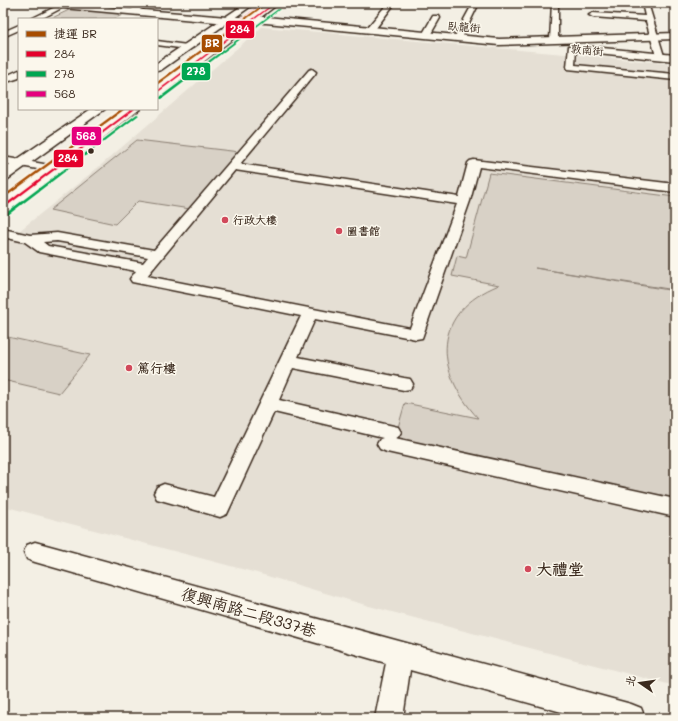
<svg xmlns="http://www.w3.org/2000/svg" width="678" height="721" viewBox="0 0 678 721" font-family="Mali,'LXGW WenKai TC',sans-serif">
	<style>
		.built { fill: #e5dfd4 }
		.green { fill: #d8d1c6; stroke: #8a7e72 }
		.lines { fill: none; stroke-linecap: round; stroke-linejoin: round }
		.lane-casing { stroke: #3b2a1e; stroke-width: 3 }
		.street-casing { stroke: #3b2a1e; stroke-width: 3 }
		.secondary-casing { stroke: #3b2a1e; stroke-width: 3 }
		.lane { fill: #fbf7ec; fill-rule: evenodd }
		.street { fill: #fbf7ec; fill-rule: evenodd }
		.secondary { fill: #fbf7ec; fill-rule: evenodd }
		.bus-1-casing { stroke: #fbf7ec; stroke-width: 3 }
		.bus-2-casing { stroke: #fbf7ec; stroke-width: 3 }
		.bus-3-casing { stroke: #fbf7ec; stroke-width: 3 }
		.bus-1 { fill: #e4002b; fill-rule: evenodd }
		.bus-2 { fill: #00a651; fill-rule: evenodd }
		.bus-3 { fill: #e5007d; fill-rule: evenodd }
		.metro-1-casing { stroke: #fbf7ec; stroke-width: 3 }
		.metro-1 { fill: #a74c00; fill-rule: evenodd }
		.bus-dot { fill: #3b2a1e; stroke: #fbf7ec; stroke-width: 1.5 }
		.poi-dot { fill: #d1495b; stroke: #fbf7ec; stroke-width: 1.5 }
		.labels { text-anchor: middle; stroke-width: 3; stroke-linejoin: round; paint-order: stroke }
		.far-street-label { font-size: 11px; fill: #3b2a1e; stroke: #fbf7ec }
		.far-poi-label { font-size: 11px; font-weight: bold; fill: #3b2a1e; stroke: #fbf7ec; text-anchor: start }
		.poi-label { font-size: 13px; font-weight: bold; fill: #3b2a1e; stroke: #fbf7ec; text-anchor: start }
		.near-poi-label { font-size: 16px; font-weight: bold; fill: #3b2a1e; stroke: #fbf7ec; text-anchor: start }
		.near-street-label { font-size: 16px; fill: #3b2a1e; stroke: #fbf7ec }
		.line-badge { stroke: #fbf7ec; stroke-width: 1.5 }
		.badge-label { font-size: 11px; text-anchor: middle; font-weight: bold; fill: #fff }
	</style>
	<rect width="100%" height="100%" fill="#f3efe4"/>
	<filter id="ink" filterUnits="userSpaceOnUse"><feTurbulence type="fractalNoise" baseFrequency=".025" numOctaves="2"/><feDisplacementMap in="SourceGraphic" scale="8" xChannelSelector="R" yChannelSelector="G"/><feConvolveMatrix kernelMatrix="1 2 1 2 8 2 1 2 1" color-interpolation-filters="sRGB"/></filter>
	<g filter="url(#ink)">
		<path class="built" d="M262,27l413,37v622l-306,-80 -112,-33 -254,-67v-262l98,-79z"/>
		<path class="green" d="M71,9l53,5 -10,5h-64z
			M137,140l103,12 -50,57 -52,-8 -23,23 -65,-14z
			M489,173l186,24v93l-140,-22 140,23v209l-280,-62 10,-35 73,15c-45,-49 -46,-106 21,-133l-47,-9 5,-20 9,2z
			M3,336l87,19 -31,38 -56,-13z"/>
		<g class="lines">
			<defs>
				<path id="lane" d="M63,3h8l-30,16h-10z
					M142,3h8l-15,10h-6l-1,-2z
					M388,3h7l-22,29h-6v-4z
					M473,3h6l-17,35 -4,2h-3l-1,-2z
					M552,3h6v37l-4,2 -4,-2z
					M642,3h6l16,53 -1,2h-6l-1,-2 -10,-35 -53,-4 -4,-2 4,-2 52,3z
					M433,16h6l1,2 -11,19h-6l-1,-2z
					M19,25v5l-16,7v-5z
					M157,41l30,4 4,2 -4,2 -30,-4z
					M569,46h3l4,2 -1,17 100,9v6l-107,-11 -1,-2z
					M312,69l4,3 -1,2 -75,90 219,33 9,-34 2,-2 4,-1 201,24v8l-196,-25 -9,34 -48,137 -6,1 -101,-20 -17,38 106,21 6,1 3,5 -3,5 -6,1 -111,-22 -14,32 119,27 3,5 -3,5 -3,1 280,61v18l-288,-65 -7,-3 -3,-5 3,-5 3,-1 -109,-26 -47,102 -7,3 -63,-18 -3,-6 3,-6 7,-3 50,13 87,-181 -169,-34 -2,-3 6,-8 -97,-19 -14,-10 -22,-5v-8l27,6 27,-2 97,17 155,-180zM235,170l222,34 -47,124 -263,-52zM57,241l91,16 -5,6 -95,-17 -5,-4z
					M3,157l52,9 4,1 2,2 -2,2 -4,1 -52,-9z
					M35,542l596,162 10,4 4,10h-62l-173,-48 -7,48h-28l11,-55 -351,-101 -8,-3 -3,-7 3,-7z"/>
				<path id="street" d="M60,3l167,14h39l233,22 176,-6v6l-176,6 -233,-22h-39l-164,-15 -3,-1 -1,-2z
					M592,47l83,8v6l-87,-9 -1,-2 1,-2z
					M19,70v8l-9,3 -4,-1 -2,-2 2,-2z"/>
				<path id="secondary" d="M246,3l8,1 -93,66 -4,1v-8z
					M269,3h10l-118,92 -4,1v-10z
					M91,109h14l-97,70 -5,2v-12z
					M126,109h14l-131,102 -6,2v-13z"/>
			</defs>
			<use href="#lane" class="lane-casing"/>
			<use href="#street" class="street-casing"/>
			<use href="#secondary" class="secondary-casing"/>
			<use href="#lane" class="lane"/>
			<use href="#street" class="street"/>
			<use href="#secondary" class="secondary"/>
			<defs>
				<path id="bus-1" d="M274,3h2l-119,90v-2z
					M132,109h3l-132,100v-3z"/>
				<path id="bus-2" d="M278,9h2l-118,90h-2v-2z
					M137,114l2,1 -131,100h-2v-2z"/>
				<path id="bus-3" d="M262,3h2l-107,81v-2z
					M120,109h3l-120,91v-3z"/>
			</defs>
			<use href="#bus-1" class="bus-1-casing"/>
			<use href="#bus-2" class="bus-2-casing"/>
			<use href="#bus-3" class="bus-3-casing"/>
			<use href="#bus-1" class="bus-1"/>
			<use href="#bus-2" class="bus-2"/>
			<use href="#bus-3" class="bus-3"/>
			<defs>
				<path id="metro-1" d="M265,3h3l-111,82v-3z
					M121,109h4l-122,90v-3z"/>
			</defs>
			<use href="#metro-1" class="metro-1-casing"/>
			<use href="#metro-1" class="metro-1"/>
		</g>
	</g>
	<circle class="bus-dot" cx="91" cy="151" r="3.5"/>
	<g class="poi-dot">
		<circle cx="225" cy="220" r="4"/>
		<circle cx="339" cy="231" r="4"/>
		<circle cx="129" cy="368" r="4"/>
		<circle cx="528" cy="569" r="4"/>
	</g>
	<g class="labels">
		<g class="far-street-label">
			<text transform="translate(464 27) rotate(5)" y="4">臥龍街</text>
			<text transform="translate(587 50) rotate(5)" y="4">敦南街</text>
		</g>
		<g class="far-poi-label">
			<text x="233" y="224">行政大樓</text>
			<text x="347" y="235">圖書館</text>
		</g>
		<g class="poi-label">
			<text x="137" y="373">篤行樓</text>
		</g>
		<g class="near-poi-label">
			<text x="536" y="575">大禮堂</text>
		</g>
		<g class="near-street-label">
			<text transform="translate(249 612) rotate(16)" y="6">復興南路二段337巷</text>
		</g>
	</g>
	<g class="line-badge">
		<rect x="225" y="20" width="30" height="19" rx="4" fill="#e4002b"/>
		<rect x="201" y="34" width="22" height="19" rx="4" fill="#a74c00"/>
		<rect x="181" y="62" width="30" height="19" rx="4" fill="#00a651"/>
		<rect x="71" y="126" width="31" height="20" rx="4" fill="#e5007d"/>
		<rect x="53" y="149" width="31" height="19" rx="4" fill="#e4002b"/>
	</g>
	<g class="badge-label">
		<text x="240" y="33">284</text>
		<text x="212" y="47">BR</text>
		<text x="196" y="75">278</text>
		<text x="86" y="140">568</text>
		<text x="68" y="162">284</text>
	</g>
	<rect width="678" height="721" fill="none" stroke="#fbf7ec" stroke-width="16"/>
	<rect x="8" y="8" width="662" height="705" fill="none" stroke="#3b2a1e" stroke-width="1.5" filter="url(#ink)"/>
	<rect x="18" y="18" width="140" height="92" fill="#fbf7ec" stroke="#aea59a"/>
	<rect x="26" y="31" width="20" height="6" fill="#a74c00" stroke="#aea59a"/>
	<text x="54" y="38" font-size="12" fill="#3b2a1e">捷運 BR</text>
	<rect x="26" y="51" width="20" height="6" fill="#e4002b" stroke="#aea59a"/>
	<text x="54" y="58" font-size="12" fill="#3b2a1e">284</text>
	<rect x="26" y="71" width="20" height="6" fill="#00a651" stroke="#aea59a"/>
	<text x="54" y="78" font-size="12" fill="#3b2a1e">278</text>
	<rect x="26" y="91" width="20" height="6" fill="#e5007d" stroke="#aea59a"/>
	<text x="54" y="98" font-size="12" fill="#3b2a1e">568</text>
	<g transform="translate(640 683) rotate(283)" stroke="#fbf7ec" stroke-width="3" paint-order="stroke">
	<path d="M0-3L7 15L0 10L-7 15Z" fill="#3b2a1e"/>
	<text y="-6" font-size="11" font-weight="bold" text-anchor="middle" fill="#3b2a1e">北</text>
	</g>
</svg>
